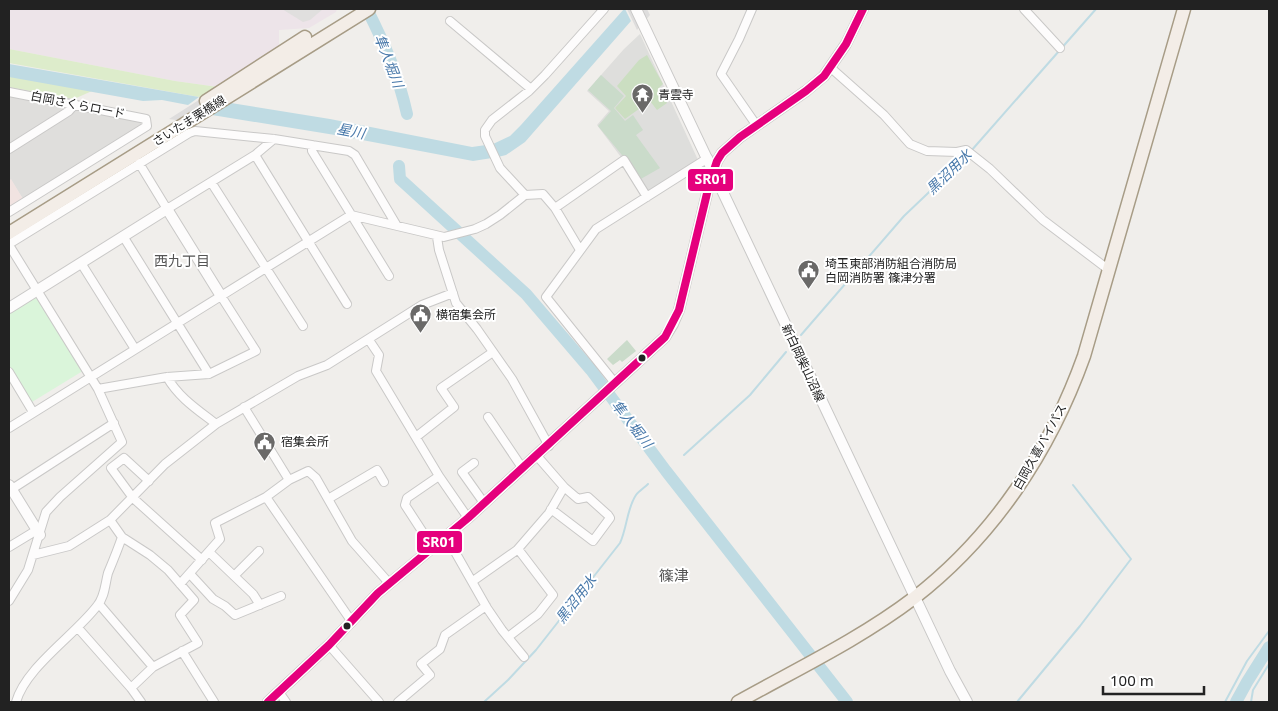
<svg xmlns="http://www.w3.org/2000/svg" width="1278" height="711" viewBox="0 0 1278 711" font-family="'Noto Sans','Noto Sans JP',sans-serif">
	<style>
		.residential { fill: #dfdedc }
		.commercial { fill: #f1e3e1 }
		.industrial { fill: #ede4e9 }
		.religious { fill: #dededc }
		.grass { fill: #ddeccb }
		.forest { fill: #cbdec1 }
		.cemetery { fill: #cadbca }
		.park { fill: #daf5da }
		.parking { fill: #e0dfde }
		.water { fill: #bfdbe3 }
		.pier { fill: #dedddd }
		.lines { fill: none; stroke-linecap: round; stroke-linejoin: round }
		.stream { stroke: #bfdbe3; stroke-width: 2 }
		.river { stroke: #bfdbe3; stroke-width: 12 }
		.minor-casing { stroke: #c9c8c7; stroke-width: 10 }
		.tertiary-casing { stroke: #c9c8c7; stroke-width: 12 }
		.primary-casing { stroke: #a79c86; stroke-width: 15 }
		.minor { stroke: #fdfcfc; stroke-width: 8 }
		.tertiary { stroke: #fdfcfc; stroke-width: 10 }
		.primary { stroke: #f3ede7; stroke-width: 12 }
		.bus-1-casing { stroke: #fff; stroke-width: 11 }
		.bus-1 { stroke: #e5007d; stroke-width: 8 }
		.bus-dot { fill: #222; stroke: #fff; stroke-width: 2 }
		.labels { text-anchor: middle; stroke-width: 4; stroke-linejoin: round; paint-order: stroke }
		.poi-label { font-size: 12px; fill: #222; stroke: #fff; text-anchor: start }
		.street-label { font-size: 12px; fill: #222; stroke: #fff }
		.water-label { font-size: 14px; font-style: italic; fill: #4a7aab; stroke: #fff }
		.neighbourhood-label { font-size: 14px; fill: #555; stroke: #fff }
		.quarter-label { font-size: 15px; fill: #555; stroke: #fff }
		.line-badge { stroke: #fff; stroke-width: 2 }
		.badge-label { font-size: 14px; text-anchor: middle; font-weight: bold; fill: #fff }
	</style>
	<rect width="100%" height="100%" fill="#f0eeeb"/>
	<path class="residential" d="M9,87l65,12 69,16 -1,10 -119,74 -12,-19 -2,1z"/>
	<path class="commercial" d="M11,179l12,20 -14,9v-27z"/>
	<path class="industrial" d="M9,9h328l-1,3 -27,16 -30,2v15l-61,42 -43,-6 -166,-32z"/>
	<path class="religious" d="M640,34l58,126 -51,32 -50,-67 12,-14 -22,-20 37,-42z"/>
	<path class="grass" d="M9,49l166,32 43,6 -19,10 -190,-34z
		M9,76l83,15 -18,8 -65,-12z"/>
	<path class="forest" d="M647,55l16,29 -4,4 8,15 -10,7 -7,-9 -25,18 -10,-11 11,-12 -9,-10 22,-26z"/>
	<path class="cemetery" d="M601,75l23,21 -10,12 11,13 8,-6 10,15 -7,5 24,33 -21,12 -13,-20 -28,-34 13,-15 -23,-21z
		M627,340l9,11 -14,11 -2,-2 -7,5 -6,-6z"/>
	<path class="park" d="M36,294l50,75 -54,33 -23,-37v-52z"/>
	<path class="parking" d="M282,9h41l-13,11 -7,2z"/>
	<path class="water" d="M624,9h1l6,12 -106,121 -19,13 -8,2 -5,-13 17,-8 11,-11z
		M9,64l190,33 -11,8 -26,-5 -19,1 -134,-24z
		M231,103l99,16 142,28 14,-2 6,13 -19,3 -132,-25 -129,-21z"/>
	<path class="pier" d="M627,9h20l3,6 -13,15z
		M213,91l-16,32 -28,-4z"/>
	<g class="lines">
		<path class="stream" d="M971,151l125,-142
			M801,335l103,-119 64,-61
			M684,455l66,-60 36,-43
			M484,702l24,-22 28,-30 84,-107c7,-15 7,-35 16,-48 3,-4 8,-7 12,-11
			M1017,702l63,-76 51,-67 -58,-74
			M1225,702l22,-41 22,-30
			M1251,702l2,-12 16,-26"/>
		<path class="river" d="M367,9c18,36 31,65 40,105
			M399,166l1,13 126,115 65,76 75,101 181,231
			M1236,702l11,-20 22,-35"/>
		<defs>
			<path id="minor" d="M752,9l-13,30 -18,35 36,52
				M1024,9l36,39
				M450,21l81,68
				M831,68l53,47 26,29 17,7 30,1 9,-2 24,19 53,51 66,50
				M9,92l137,27 1,7 -138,86
				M312,145v6l77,125
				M9,149l60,-38 6,-7
				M255,155l92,149
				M139,163l28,46 88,-54 19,-16
				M211,182l92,144
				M525,195l-25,-27 -15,-32v-6l7,-10 37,-29 16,-16 59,-66
				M555,208l69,-48 23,37
				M123,236l86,138
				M437,237l2,13 17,53 21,26 35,50 37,67
				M9,244l180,-111 6,-2 79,8 75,12 6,4 42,71
				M9,245l89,144 24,53 -62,55 -14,15 -18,58 -19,31
				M81,263l54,86
				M369,340l10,15 -3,16 63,105 29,42
				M9,372l24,40
				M167,377c12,21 31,33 49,47l82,-48 29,-11 95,-60 31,-12
				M615,383l-69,-86 50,-68 112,-71
				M98,389l69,-12 42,-3 47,-23 -35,-55
				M244,407l45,73 -23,17 86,125
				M488,417l35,52
				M9,428l342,-213 93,22 31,-8 11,-5 14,-9 25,-20 18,-1 12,14 25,42
				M416,437l38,-30 -13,-19 52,-36
				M537,456l27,31 14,12 10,-2 20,18 2,3 -17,23 -42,-32
				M474,463l-12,9 22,31
				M289,480l19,-9 8,7 36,63 37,42
				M149,481l-25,-23 -13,10 22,30 69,62
				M9,491l105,-68
				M328,499l49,-29 7,12
				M446,536l41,72 15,22 22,27
				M122,537l28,18 18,15 26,30 -14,15 18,28 -45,24 -22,21
				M9,547l28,-17
				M433,548l-28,-43 2,-7 32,-22
				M209,552l44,42 7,11
				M33,555l36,-9 41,-26
				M190,574l23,25 12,7 10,9 46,-19
				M234,576l25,-25
				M473,581l44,-31 32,-37 15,-26
				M180,584l40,-45 -5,-16 51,-26
				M99,604l54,63
				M78,628l53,60 10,14
				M508,637l30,-23 15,-19 -35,-46
				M329,645l50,57
				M182,651l32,51
				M279,692l7,10
				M16,702c10,-35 58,-66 81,-96 8,-9 8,-22 11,-33 5,-12 10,-24 14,-36l-12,-17 55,-56 51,-40
				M398,702l32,-27 -9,-11 19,-15 5,-14 41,-29"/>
			<path id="tertiary" d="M636,9l314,662 17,31
				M9,308l158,-99 54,87
				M9,485l31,50
				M268,702l61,-57 49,-52 90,-75 197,-181 8,-13 6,-14 30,-125 8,-24 5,-8 18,-16 66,-46 18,-15 22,-32 17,-35"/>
			<path id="primary" d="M206,101l99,-64
				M9,233l360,-224
				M738,702c59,-33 122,-63 176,-104 80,-62 136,-147 170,-242l100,-347"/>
		</defs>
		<use href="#minor" class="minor-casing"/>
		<use href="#tertiary" class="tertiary-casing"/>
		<use href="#primary" class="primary-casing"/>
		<use href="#minor" class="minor"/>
		<use href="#tertiary" class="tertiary"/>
		<use href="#primary" class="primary"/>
		<defs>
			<path id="bus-1" d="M268,702l61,-57 49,-52 90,-75 197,-181 14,-27 30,-125 8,-24 5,-8 18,-16 66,-46 18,-15 22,-32 17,-35"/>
		</defs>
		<use href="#bus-1" class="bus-1-casing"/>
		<use href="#bus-1" class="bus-1"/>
	</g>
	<defs>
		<symbol id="temple-pin" viewBox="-11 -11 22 30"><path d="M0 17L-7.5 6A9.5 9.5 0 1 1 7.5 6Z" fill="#6a6968" stroke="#fff"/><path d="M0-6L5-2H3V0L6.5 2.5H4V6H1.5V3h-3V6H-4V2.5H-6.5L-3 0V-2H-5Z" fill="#fff"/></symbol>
		<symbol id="civic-pin" viewBox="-11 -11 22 30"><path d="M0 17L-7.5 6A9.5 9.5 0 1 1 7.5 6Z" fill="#6a6968" stroke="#fff"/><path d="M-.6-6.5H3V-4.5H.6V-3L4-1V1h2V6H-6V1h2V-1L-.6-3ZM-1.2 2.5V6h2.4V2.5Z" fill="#fff"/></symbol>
	</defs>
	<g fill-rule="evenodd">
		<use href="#temple-pin" x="630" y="82" width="25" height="34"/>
		<use href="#civic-pin" x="796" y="258" width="25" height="34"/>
		<use href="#civic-pin" x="408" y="302" width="25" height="34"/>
		<use href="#civic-pin" x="252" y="430" width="25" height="34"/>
	</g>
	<g class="bus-dot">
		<circle cx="642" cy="358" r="4.5"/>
		<circle cx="347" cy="626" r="4.5"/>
	</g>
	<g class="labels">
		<g class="poi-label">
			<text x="658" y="99">青雲寺</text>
			<text x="825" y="268">埼玉東部消防組合消防局<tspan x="825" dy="14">白岡消防署 篠津分署</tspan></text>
			<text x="436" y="319">横宿集会所</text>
			<text x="281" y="446">宿集会所</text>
		</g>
		<g class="street-label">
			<text transform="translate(78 105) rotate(11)" y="4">白岡さくらロード</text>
			<text transform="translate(189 121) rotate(-32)" y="4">さいたま栗橋線</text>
			<text transform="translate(803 363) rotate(65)" y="4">新白岡柴山沼線</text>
			<text transform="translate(1040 447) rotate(-61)" y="4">白岡久喜バイパス</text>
		</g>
		<g class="water-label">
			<text transform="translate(389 61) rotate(69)" y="5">隼人堀川</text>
			<text transform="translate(351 131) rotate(11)" y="5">星川</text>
			<text transform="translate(949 172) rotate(-44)" y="5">黒沼用水</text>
			<text transform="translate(632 424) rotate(52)" y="5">隼人堀川</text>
			<text transform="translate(576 599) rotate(-52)" y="5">黒沼用水</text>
		</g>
		<g class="neighbourhood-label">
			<text x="182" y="266">西九丁目</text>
		</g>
		<g class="quarter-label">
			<text x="674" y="581">篠津</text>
		</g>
	</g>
	<g class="line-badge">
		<rect x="687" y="168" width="47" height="24" rx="5" fill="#e5007d"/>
		<rect x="416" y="530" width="47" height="24" rx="5" fill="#e5007d"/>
	</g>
	<g class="badge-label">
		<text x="711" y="184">SR01</text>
		<text x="439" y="547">SR01</text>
	</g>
	<rect width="1278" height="711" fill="none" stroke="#222222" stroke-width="20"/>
	<path d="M1103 686v8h101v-8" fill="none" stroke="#222222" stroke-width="2.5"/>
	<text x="1110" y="686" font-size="15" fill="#222222" stroke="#ffffff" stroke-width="4" paint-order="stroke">100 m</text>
</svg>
